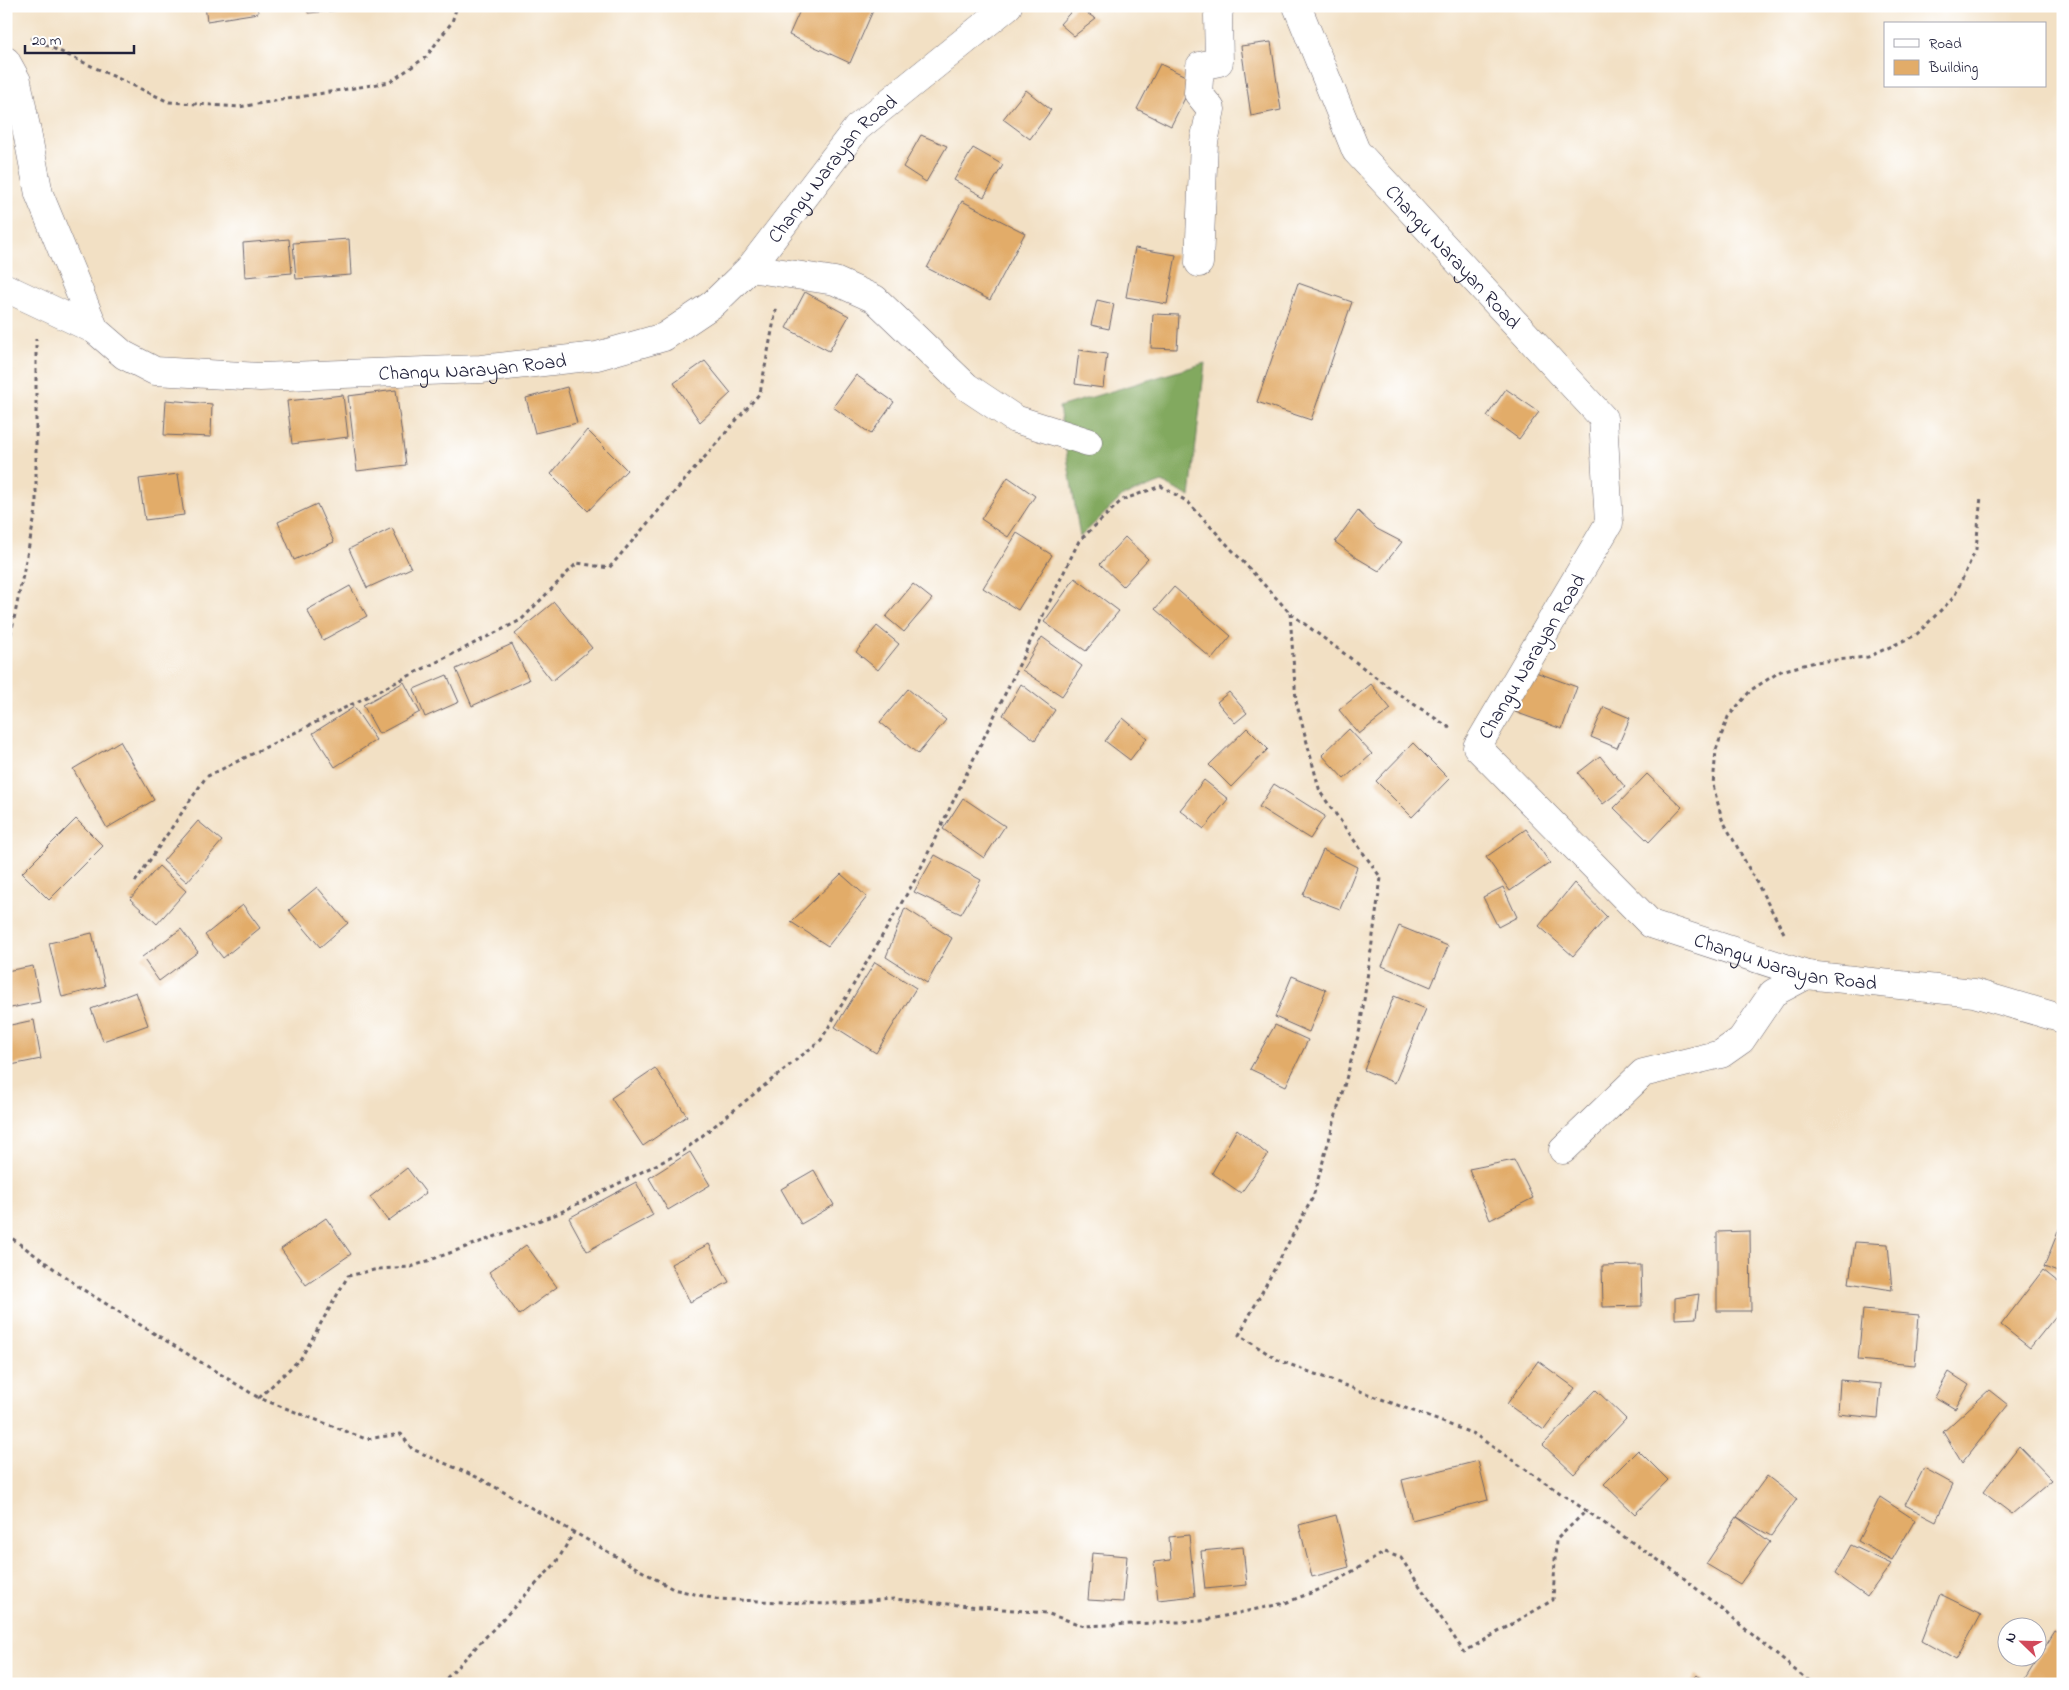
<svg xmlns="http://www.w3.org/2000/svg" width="2069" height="1690" viewBox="0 0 2069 1690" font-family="'Indie Flower',sans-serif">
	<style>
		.forest { fill: #82a95f; stroke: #52664d }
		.building { fill: #e2ac69 }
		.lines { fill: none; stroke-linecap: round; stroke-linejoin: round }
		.minor-casing { stroke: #6b646b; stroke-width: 29 }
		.secondary-casing { stroke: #6b646b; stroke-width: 29 }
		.path { stroke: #6b646b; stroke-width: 3; stroke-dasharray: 4 4; stroke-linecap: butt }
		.minor { stroke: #fff; stroke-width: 28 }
		.secondary { stroke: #fff; stroke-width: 28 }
		.labels { text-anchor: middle; stroke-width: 4.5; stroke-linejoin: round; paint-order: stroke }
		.street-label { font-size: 20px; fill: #22223b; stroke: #fff }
	</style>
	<rect width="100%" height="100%" fill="#fff"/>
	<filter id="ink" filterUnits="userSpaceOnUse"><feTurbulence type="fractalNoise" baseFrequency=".02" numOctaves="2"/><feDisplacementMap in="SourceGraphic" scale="10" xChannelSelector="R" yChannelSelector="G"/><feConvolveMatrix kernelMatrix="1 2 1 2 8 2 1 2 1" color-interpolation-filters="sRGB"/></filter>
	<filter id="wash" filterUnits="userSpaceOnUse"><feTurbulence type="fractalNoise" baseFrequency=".0096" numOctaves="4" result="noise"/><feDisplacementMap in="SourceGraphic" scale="20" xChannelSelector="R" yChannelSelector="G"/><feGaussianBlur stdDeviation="1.12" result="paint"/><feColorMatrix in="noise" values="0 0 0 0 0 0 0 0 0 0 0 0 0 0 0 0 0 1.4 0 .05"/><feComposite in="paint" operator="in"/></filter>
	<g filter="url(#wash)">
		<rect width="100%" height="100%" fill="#f2e0c4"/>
		<path class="forest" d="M1205,363l-15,134 -28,-15 -39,14 -43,41 -21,-130z"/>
		<g id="blocks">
			<path class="building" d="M205,6h52l1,7 -51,8z
				M307,6h58v2l-57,5z
				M802,6h73l-25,57 -61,-28z
				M1076,6l20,13 -22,17 -14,-12z
				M1271,42l10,68 -30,6 -10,-70z
				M1160,64l34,16 -23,46 -34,-17z
				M1026,90l25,20 -21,29 -27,-20z
				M921,135l26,11 -21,36 -23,-15z
				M973,148l30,17 -19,32 -30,-17z
				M962,201l63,32 -35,67 -63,-32z
				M289,239l3,34 -47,4 -2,-34z
				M349,239l2,36 -55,4 -3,-36z
				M1135,248l41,7 -9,49 -41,-7z
				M1298,283l54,19 -41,118 -54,-18z
				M805,292l44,24 -20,35 -43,-23z
				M1097,300l17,4 -5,25 -18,-4z
				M1153,314l26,1 -2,34 -26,-1z
				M1079,350l28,4 -4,34 -28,-4z
				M705,361l26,32 -31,29 -26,-39z
				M856,375l38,27 -23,32 -38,-27z
				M567,387l10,36 -42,10 -9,-35z
				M1506,389l33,23 -20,27 -32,-23z
				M396,390l10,75 -49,6 -9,-75z
				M343,395l5,42 -56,7 -5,-43z
				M166,400l46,4 -1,33 -47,-2z
				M587,430l40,40 -39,41 -37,-37z
				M178,474l6,41 -39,5 -6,-41z
				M1008,477l27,19 -27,41 -27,-18z
				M317,504l17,38 -40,18 -16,-38z
				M1358,511l19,18 25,13 -23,29 -22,-13 -22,-16z
				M392,528l19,40 -44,20 -18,-39z
				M1017,533l35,22 -34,55 -35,-22z
				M1125,537l23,22 -25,27 -23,-22z
				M1075,578l44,33 -33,40 -42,-29z
				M913,584l19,15 -28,33 -18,-15z
				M350,586l17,30 -44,24 -16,-30z
				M1174,587l57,49 -19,23 -57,-50z
				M554,602l38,46 -40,33 -37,-47z
				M877,626l22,18 -21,26 -22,-18z
				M1042,637l40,29 -20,30 -40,-26z
				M512,644l17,36 -57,26 -16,-37z
				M1530,670l47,17 -15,42 -47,-17z
				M447,675l12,27 -34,15 -11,-28z
				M404,682l16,30 -41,22 -16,-29z
				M1021,684l34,26 -20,30 -32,-25z
				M1371,684l20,25 -32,25 -20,-24z
				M908,689l38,31 -28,34 -38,-32z
				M1229,692l18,21 -12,10 -18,-21z
				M354,707l22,33 -41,27 -22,-34z
				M1604,707l26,11 -13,30 -26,-11z
				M1123,718l24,20 -17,22 -25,-19z
				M1247,728l21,21 -37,38 -22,-22z
				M1349,729l23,25 -28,25 -22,-24z
				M120,741l34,59 -47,28 -34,-59z
				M1413,743l36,36 -37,38 -36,-36z
				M1600,756l25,31 -22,17 -25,-31z
				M1647,774l35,33 -33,35 -35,-34z
				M1204,780l24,19 -24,30 -24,-19z
				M1274,784l51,32 -15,23 -51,-32z
				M963,798l42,28 -21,32 -41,-29z
				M76,819l27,27 -54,54 -27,-27z
				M198,821l24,20 -35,41 -24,-21z
				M1526,829l24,34 -40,28 -24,-34z
				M1323,850l34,17 -17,42 -37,-14z
				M935,855l46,25 -20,34 -47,-22z
				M159,866l27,25 -29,33 -27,-25z
				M841,874l26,23 -39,49 -37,-24z
				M1574,883l33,34 -34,39 -34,-30z
				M317,887l31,36 -28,24 -31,-37z
				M1503,887l14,30 -19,10 -15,-30z
				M243,905l17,23 -37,30 -18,-23z
				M905,908l47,30 -25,45 -41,-26z
				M1399,926l49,20 -17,41 -49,-21z
				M181,929l17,23 -39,29 -17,-24z
				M92,933l13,53 -43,11 -13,-54z
				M875,962l41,26 -40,65 -41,-26z
				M33,966l7,36 -34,7v-38z
				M1292,976l34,14 -17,42 -34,-15z
				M136,992l12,33 -45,16 -12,-32z
				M1394,996l32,13 -31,74 -31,-13z
				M34,1020l7,39 -35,7v-40z
				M1275,1025l33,15 -22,46 -36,-17z
				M655,1068l32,48 -44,30 -32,-48z
				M1237,1129l31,26 -27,38 -29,-20z
				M690,1152l20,33 -42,25 -19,-32z
				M1514,1160l19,38 -43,22 -21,-51z
				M407,1168l19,25 -38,28 -18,-24z
				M814,1170l20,35 -33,19 -20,-35z
				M636,1182l17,33 -66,36 -18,-33z
				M326,1218l25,36 -45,31 -25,-36z
				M2063,1219v55l-19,-7z
				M1750,1231l1,80h-34v-79z
				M1855,1242l33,2 4,46 -43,-7z
				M709,1244l20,38 -39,20 -19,-38z
				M526,1245l31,42 -38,28 -30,-43z
				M1641,1265l1,41 -39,1 -1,-41z
				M2043,1270l20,16v21l-33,41 -29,-23z
				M1699,1294l-3,24 -21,1v-21z
				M1863,1310l56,5 -4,50 -57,-5z
				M1538,1361l37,27 -31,42 -37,-26z
				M1949,1372l20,13 -14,24 -20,-12z
				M1840,1380l41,4 -3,34 -40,-4z
				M1596,1390l30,29 -52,55 -31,-29z
				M1989,1390l19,15 -46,58 -19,-31z
				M2019,1446l33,34 -40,34 -29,-22z
				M1638,1450l30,30 -33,34 -31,-30z
				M1478,1461l10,39 -76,20 -10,-40z
				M1924,1468l29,16 -17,37 -31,-16z
				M1767,1476l30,23 -26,37 -34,-19z
				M1880,1497l35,23 -23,40 -34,-19z
				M1336,1515l13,52 -37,10 -13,-52z
				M1737,1517l33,25 -30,42 -34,-20z
				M1189,1535l6,61 -37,4 -4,-38 17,-2 -2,-23z
				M1851,1545l40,19 -24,33 -32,-23z
				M1243,1547l4,38 -42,4 -4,-38z
				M1092,1553l35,3 -4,46 -35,-2z
				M1940,1594l41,20 -25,46 -34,-19z
				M2055,1631l8,4v49h-41z
				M1697,1675l10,9h-18z"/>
		</g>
	</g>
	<g filter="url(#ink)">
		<use href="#blocks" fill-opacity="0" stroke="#6b646b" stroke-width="1"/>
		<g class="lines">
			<defs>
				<path id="minor" d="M1199,263l5,-121 7,-33 -13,-16 2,-27 19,-4 -1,-46 2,-10
					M750,268l85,13 40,18 92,88 48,32 73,23
					M6,288l89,42
					M1563,1150l80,-77 78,-19 20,-14 32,-47 34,-18"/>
				<g id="secondary">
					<path id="s1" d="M1297,6l59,145 247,267 6,105 -132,224 174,177 156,51 167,18 89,26"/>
					<path id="s2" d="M6,61l11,20 22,113 56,136 29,25 31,16 105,6 221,-8 116,-13 67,-19 49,-33 37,-36 107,-140 151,-122"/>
				</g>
			</defs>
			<use href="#minor" class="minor-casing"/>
			<use href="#secondary" class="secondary-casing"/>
			<path class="path" d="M31,38l138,64 70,5 151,-25 36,-25 26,-35 5,-16
				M1290,613l6,88 24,91 61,86 -21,151 -47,168 -74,138 39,25 196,74 206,141 132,109
				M6,658l30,-147v-172
				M1450,728l-53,-35 -107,-80 -102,-111 -27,-16 -39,14 -43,41 -164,339 -94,160 -139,112 -125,62 -146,53 -33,2 -30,7 -47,82 -42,40 107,41 35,-5 11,15 69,30 192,110 43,10 110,5 68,-5 152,14 38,13 117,-5 84,-18 41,-16 59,-35 16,6 63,94 89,-52 3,-60 30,-29
				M135,882l71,-105 315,-157 56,-57 32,5 151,-175 17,-88
				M1784,933l-62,-114 -9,-34 3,-35 12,-33 23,-27 30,-19 34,-9 53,-5 48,-22 38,-38 22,-48 5,-53
				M6,1234l76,55 177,109
				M441,1684l115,-121 18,-31"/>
			<use href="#minor" class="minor"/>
			<use href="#secondary" class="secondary"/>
		</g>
	</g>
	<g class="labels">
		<g class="street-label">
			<text dy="7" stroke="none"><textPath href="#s2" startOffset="1111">Changu Narayan Road</textPath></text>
			<text dy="7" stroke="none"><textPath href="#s1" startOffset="300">Changu Narayan Road</textPath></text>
			<text dy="7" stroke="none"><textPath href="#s2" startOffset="676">Changu Narayan Road</textPath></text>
			<text transform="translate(1531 656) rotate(-59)" y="7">Changu Narayan Road</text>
			<text dy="7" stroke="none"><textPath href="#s1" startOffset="1274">Changu Narayan Road</textPath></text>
		</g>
	</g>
	<rect width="2069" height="1690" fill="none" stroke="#fff" stroke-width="25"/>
	<rect x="1884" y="22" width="162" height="65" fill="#ffffff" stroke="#a7a7b1"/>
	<rect x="1894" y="39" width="25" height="8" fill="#ffffff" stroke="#a7a7b1"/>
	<text x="1929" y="48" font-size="15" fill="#22223b">Road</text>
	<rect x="1894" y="60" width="25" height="15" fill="#e2ac69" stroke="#a7a7b1"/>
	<text x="1929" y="72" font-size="15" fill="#22223b">Building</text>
	<g transform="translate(2022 1642) rotate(293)"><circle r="24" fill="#ffffff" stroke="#a7a7b1"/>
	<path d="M0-4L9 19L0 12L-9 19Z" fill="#d1495b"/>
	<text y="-8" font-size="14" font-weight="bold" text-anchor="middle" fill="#22223b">N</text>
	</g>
	<path d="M25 45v8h109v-8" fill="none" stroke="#22223b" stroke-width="2.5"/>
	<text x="32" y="45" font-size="15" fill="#22223b" stroke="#ffffff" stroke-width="4" paint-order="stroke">20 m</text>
</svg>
